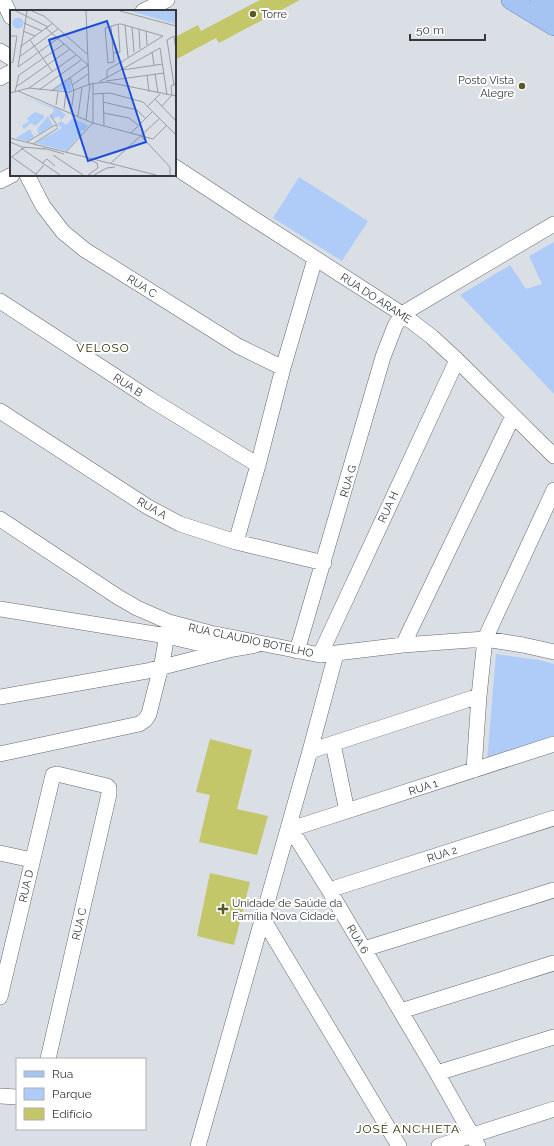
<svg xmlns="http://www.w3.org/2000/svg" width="554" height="1146" viewBox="0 0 554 1146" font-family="Raleway,sans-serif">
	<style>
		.green { fill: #afccf8 }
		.building { fill: #c3c669 }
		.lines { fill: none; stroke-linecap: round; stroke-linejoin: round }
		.minor-casing { stroke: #64686e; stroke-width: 16 }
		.major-casing { stroke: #5879ad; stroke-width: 20 }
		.minor { stroke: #fff; stroke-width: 15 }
		.major { stroke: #a5c4f2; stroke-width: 19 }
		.poi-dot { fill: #585926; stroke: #fff; stroke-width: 1.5 }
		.labels { text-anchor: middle; stroke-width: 4; stroke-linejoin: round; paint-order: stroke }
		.poi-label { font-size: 11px; fill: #37393c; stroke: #fff; text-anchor: start }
		.street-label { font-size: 11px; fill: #37393c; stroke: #fff }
		.neighbourhood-label { font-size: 12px; letter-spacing: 1px; fill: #303106; stroke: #fff }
		.inset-road { fill: none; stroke: #999da2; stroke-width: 1 }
		.view { fill: #1d4ed8; fill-opacity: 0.15; stroke: #1d4ed8; stroke-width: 2 }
		.inset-edge { fill: none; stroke: #37393c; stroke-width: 2 }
	</style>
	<rect width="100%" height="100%" fill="#dadfe6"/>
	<path class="green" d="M299,177l69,44 -26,40 -69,-43z
		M554,242v152l-94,-99 50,-30 16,24 16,-5 -13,-28z
		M496,654l43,6 15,4v78l-67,20z"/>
	<path class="building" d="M260,0h40l-81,43 -3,-5 -41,22v-23l23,-12 3,6z
		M210,739l42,11 -15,59 31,7 -11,39 -58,-13 11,-47 -14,-3z
		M210,873l40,9 -16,63 -37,-9z"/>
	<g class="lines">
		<defs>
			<path id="minor" d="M3,0l8,17
				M143,11l24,-11
				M0,51l11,7
				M0,78l11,-6
				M175,167l76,50 151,97 30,23 25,23 97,96
				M27,175l16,31 20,26 22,18 153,96 45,22
				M0,181l12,-6
				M0,301l150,98 108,66
				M0,411l148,96 32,17 56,18 88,21
				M0,519l118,78 19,11 32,14 41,11 110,22 83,-10 82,-6 38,6 31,7
				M236,542l22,-77 25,-97 32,-109
				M0,609l167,27 60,14
				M403,645l110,-229
				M297,651l86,-294 12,-31 7,-12 152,-90
				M320,655l137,-295
				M0,697l147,-26 82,-21 27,-5
				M333,744l14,67
				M310,751l169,-55
				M0,754l139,-30 6,-4 4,-6 14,-56 6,-36
				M474,770l5,-74 6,-57 69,-149
				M289,826l40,64 108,183 41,73
				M291,829l263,-85
				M0,853l32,7
				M329,890l225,-72
				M263,919l136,227
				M364,949l190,-59
				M0,997l53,-222 4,-1 50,12 2,2v6l-61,265
				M401,1011l153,-48
				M437,1073l117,-36
				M0,1096l17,1
				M198,1146l112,-395 26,-97
				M439,1146l115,-37"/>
			<path id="major" d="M511,0l43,26
				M540,0l14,9"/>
		</defs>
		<use href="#minor" class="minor-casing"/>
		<use href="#major" class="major-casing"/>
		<use href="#minor" class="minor"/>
		<use href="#major" class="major"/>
	</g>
	<g class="poi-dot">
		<circle cx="253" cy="14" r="4"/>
		<circle cx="522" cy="86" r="4"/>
		<path d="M221 903h4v4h4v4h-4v4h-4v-4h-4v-4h4z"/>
	</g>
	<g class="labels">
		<g class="poi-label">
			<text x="261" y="18">Torre</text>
			<text x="514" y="84" text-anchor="end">Posto Vista<tspan x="514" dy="13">Alegre</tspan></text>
			<text x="232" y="907">Unidade de Saúde da<tspan x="232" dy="13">Família Nova Cidade</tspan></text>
		</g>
		<g class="street-label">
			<text transform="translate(142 286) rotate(32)" y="4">RUA C</text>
			<text transform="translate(376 298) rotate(33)" y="4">RUA DO ARAME</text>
			<text transform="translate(128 385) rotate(33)" y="4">RUA B</text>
			<text transform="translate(348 481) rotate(-74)" y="4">RUA G</text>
			<text transform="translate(388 507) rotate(-65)" y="4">RUA H</text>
			<text transform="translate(152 508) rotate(30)" y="4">RUA A</text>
			<text transform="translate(251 640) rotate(12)" y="4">RUA CLAUDIO BOTELHO</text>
			<text transform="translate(423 787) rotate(-18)" y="4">RUA 1</text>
			<text transform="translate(442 854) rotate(-18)" y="4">RUA 2</text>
			<text transform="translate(26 886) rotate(-77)" y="4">RUA D</text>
			<text transform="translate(79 924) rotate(-77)" y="4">RUA C</text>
			<text transform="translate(358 939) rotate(59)" y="4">RUA 6</text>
		</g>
		<g class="neighbourhood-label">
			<text x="103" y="352">VELOSO</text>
			<text x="408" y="1133">JOSÉ ANCHIETA</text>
		</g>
	</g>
	<g transform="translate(10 10)">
		<rect width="166" height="166" fill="#dadfe6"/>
		<path d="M120,1h46v13zM2.5 13a5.5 5.5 0 1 1 11 0a5.5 5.5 0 1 1-11 0ZM59,68l3,12h-20zM11,86l38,13 7,6 -5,5 -2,-4 -7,3 -2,-4 4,-4 -2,-3zM25,102l11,4 -5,-1 4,2 -10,9 -4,-3 -7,6 -2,-3 7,-5 -2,-3zM38,106l5,9 -14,9 -2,-5zM63,108l15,8 -4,5 -4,-1 2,3 -16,18 -31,-8 27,-15 -5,-4 4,-3 5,4zM20,119l4,8 -7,4 -11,-3z" fill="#afccf8"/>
		<path class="inset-road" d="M6,1l32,16M22,1l12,5 43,38M76,1l3,74M110,1l56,15M14,13l18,8M115,15l3,32M101,16l3,36 -6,1 -3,-35 14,-4h2l42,12M122,17l2,25M36,18l42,37M129,19l1,20M13,21l12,5M136,21l1,14M0,26h7l-4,26 -3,1M20,30l22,31M10,37l33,-24M142,42l2,13M104,43l6,-1 -2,-28M9,47l39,-28M110,53l43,-27M8,57l9,-56M8,57l46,-33M112,60l41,-6M145,64l3,19M137,65l2,17M60,67l4,14 -3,21M97,68v-8l14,-8M96,71l58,-8M89,72l61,-34 7,47M62,75l16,-11M164,75l-7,-45 7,-4 2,15M6,77l54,-38M19,78l47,-33M29,80l42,-30M8,81l75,32 60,16 14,-14M41,81l37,-26M5,82l4,-17 45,-31M0,83l19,-5 40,4 21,-8 17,-2 69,14M93,83l1,32M83,84l17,-1 33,9 33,33M162,85l-1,-9 5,-2M145,89l21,22M93,92l34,8 8,8M46,95l2,-13M138,96l12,-12M152,96l10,-11M54,99l2,-17M94,103l25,5 9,7M40,105l7,10M68,106l4,-28M76,110l4,-36M121,123l22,-22M131,126l29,31v8M0,128l146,37M0,132l12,5 23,2M17,132l28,-17 3,2M23,134l25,-16M11,138l39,27M33,138l21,6M56,142l27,-29v-39M43,145l30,20M2,147l25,18M0,148l15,-11M32,153l5,-4 8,7M101,153l49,-45M26,164l8,-9M78,165l10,-7 -1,-5 -5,-2M84,165l13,-7 8,-1"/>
		<path class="view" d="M97,11l39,121 -58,19 -39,-121z"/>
		<rect width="166" height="166" class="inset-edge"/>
	</g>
	<rect x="16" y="1058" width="130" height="72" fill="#ffffff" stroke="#afb0b1"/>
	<rect x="24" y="1071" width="20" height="6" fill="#a5c4f2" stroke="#afb0b1"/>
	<text x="52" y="1078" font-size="12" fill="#37393c">Rua</text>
	<rect x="24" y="1088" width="20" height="12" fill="#afccf8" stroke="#afb0b1"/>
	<text x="52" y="1098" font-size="12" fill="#37393c">Parque</text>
	<rect x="24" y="1108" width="20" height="12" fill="#c3c669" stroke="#afb0b1"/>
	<text x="52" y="1118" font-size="12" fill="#37393c">Edifício</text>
	<path d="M410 34v6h75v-6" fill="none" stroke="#37393c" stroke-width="2"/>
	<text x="416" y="34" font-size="12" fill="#37393c" stroke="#ffffff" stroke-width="3" paint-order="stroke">50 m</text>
</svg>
